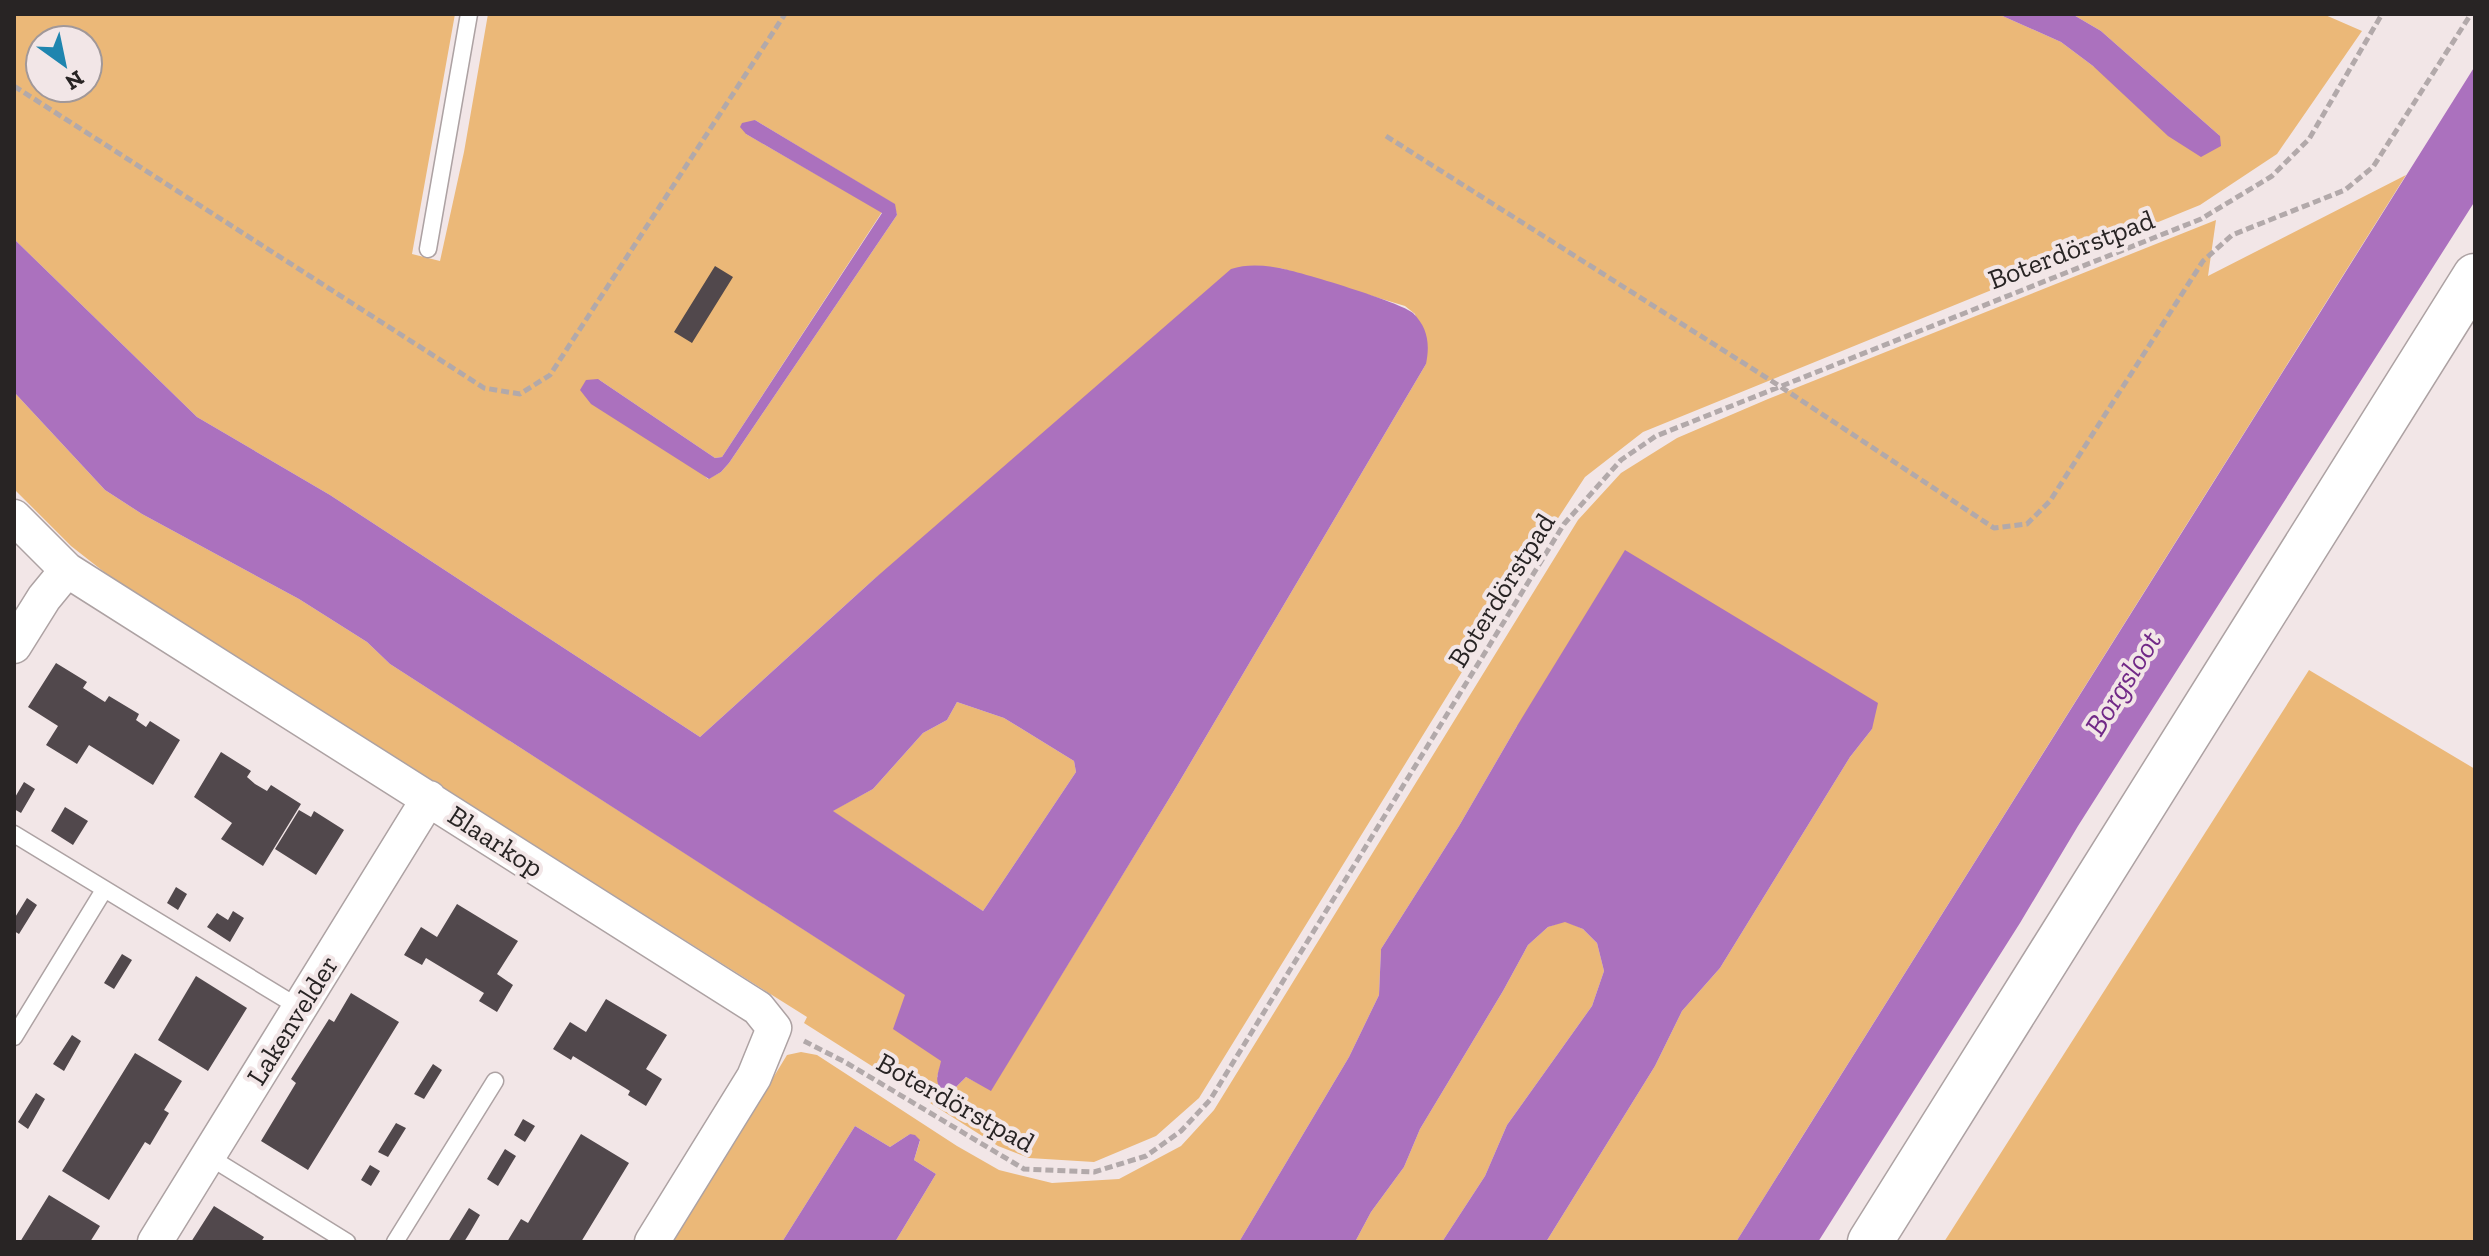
<svg xmlns="http://www.w3.org/2000/svg" width="2489" height="1256" viewBox="0 0 2489 1256" font-family="'Zilla Slab',serif">
	<style>
		.green { fill: #ebb878; fill-rule: evenodd }
		.water { fill: #ab71be; fill-rule: evenodd }
		.building { fill: #51484c }
		.lines { fill: none; stroke-linecap: round; stroke-linejoin: round }
		.lane-casing { stroke: #ada2a3; stroke-width: 19 }
		.street-casing { stroke: #ada2a3; stroke-width: 37 }
		.secondary-casing { stroke: #ada2a3; stroke-width: 47 }
		.path { stroke: #b2a9aa; stroke-width: 5; stroke-dasharray: 8 4; stroke-linecap: butt }
		.lane { stroke: #fff; stroke-width: 16 }
		.street { stroke: #fff; stroke-width: 34 }
		.secondary { stroke: #fff; stroke-width: 44 }
		.labels { text-anchor: middle; stroke-width: 8; stroke-linejoin: round; paint-order: stroke }
		.street-label { font-size: 28px; fill: #282424; stroke: #f2e6e7 }
		.water-label { font-size: 30px; font-style: italic; fill: #712987; stroke: #f2e6e7 }
	</style>
	<rect width="100%" height="100%" fill="#f2e6e7"/>
	<path class="green" d="M14,14h441l-43,240 28,7 24,-109 24,-138h1510l63,28 32,24 127,70 -119,-105 -29,-17h251l39,17 -85,123 -77,51 -557,227 -58,45 -49,75 -337,546 -43,38 -62,26 -65,-4 -31,-12 -194,-123 3,-6 -685,-431 -51,-40 -57,-57v-97l91,98 37,24 157,85 68,43 23,22 516,331 36,66 -5,16 19,10 10,-10 25,13 184,-301 251,-425 -11,-50 -10,-8 -125,-38 -407,312 -173,157 -370,-242 -133,-78 -183,-178zM40,40h48v48h-48zM755,120l139,84 3,11 -168,248 -8,9 -13,7 -110,-100 117,79 7,-1 160,-245 -136,-78z
		M2406,175l-670,1067h-190l109,-176 27,-55 38,-43 130,-211 22,-28 -355,-3 -58,100 -78,123 -2,46 -30,62 -110,185h-344l41,-68 -22,-14 6,-19 -10,-7 -20,13 -35,-21 -73,116h-109l114,-187 14,-3 16,3 140,91 42,24 53,13 67,-4 62,-33 33,-36 364,-590 43,-47 56,-35 91,-39 448,-179 -8,56z
		M2309,670l166,99v473h-531z
		M957,702l47,16 70,43 2,11 -93,139 -151,-100 41,-22 50,-56 24,-13z
		M1565,921l18,8 14,14 7,28 -12,35 -85,119 -22,51 -43,66h-87l16,-30 33,-45 16,-38 83,-138 25,-46 20,-18z"/>
	<path class="water" d="M1998,14h74l29,17 119,105 1,10 -20,11 -33,-21 -75,-70 -32,-24z
		M2475,66v135l-397,625 -58,97 -202,319h-82z
		M755,120l140,84 2,11 -168,248 -8,9 -12,7 -118,-75 -11,-14 6,-10 12,-1 117,79 7,-1 160,-244 -136,-79 -6,-7 2,-4z
		M14,239l183,178 133,78 370,242 173,-157 358,-311c15,-5 32,-4 48,-1 19,3 124,35 134,45 15,15 17,31 13,51l-251,425 -184,302 -25,-14 -10,10 -14,3c-9,-9 -3,-18 -1,-29l-48,-32 12,-34 -515,-331 -23,-22 -68,-43 -157,-85 -37,-24 -91,-98zM957,702l47,16 70,43 2,11 -93,139 -150,-100 40,-22 50,-56 24,-13z
		M1625,550l253,153 -6,26 -22,28 -130,211 -38,43 -27,55 -109,176h-104l43,-66 22,-51 85,-119 12,-35 -7,-28 -14,-14 -18,-7 -17,5 -20,18 -25,46 -83,138 -16,38 -33,45 -16,30h-116l110,-185 30,-62 2,-46 78,-123 58,-100z
		M855,1126l35,21 20,-13 5,1 5,5 -6,20 22,14 -41,68h-113z"/>
	<path class="building" d="M715,266l18,11 -41,66 -18,-11z
		M56,663l31,19 -4,6 22,14 4,-6 30,18 -3,6 10,7 4,-6 30,19 -27,45 -64,-40 -12,19 -31,-19 12,-19 -30,-19z
		M221,752l30,19 -4,6 8,7 12,7 4,-6 30,19 -38,62 -42,-27 11,-16 -38,-26z
		M24,782l11,7 -14,24 -7,-4v-10z
		M65,807l23,14 -15,24 -22,-14z
		M299,810l12,7 3,-6 30,19 -28,45 -41,-26z
		M176,887l11,7 -9,16 -11,-7z
		M27,898l10,7 -18,29 -5,-3v-12z
		M457,904l61,37 -21,33 16,11 -16,27 -18,-11 5,-8 -58,-35 -4,7 -18,-10 17,-28 16,10z
		M233,911l11,7 -14,24 -23,-15 10,-14 11,7z
		M122,954l10,6 -18,29 -10,-6z
		M196,976l51,32 -39,63 -50,-31z
		M351,993l48,29 -91,148 -47,-29 35,-58 -5,-4 38,-60 5,3z
		M606,999l61,36 -21,34 16,10 -16,27 -18,-11 2,-4 -57,-35 -2,4 -18,-11 17,-27 16,10z
		M72,1035l9,6 -17,30 -11,-7z
		M135,1053l47,28 -18,29 5,3 -19,32 -5,-3 -36,58 -47,-29z
		M433,1064l9,6 -18,29 -10,-5z
		M36,1093l9,6 -17,30 -10,-7z
		M523,1119l12,7 -10,16 -11,-7z
		M396,1123l10,5 -18,29 -10,-5z
		M581,1134l48,29 -48,79h-74l14,-23 7,4z
		M505,1149l11,7 -18,30 -11,-7z
		M370,1165l10,6 -9,15 -10,-6z
		M49,1195l51,31 -10,16h-70z
		M214,1206l50,31 -3,5h-70z
		M469,1208l11,7 -11,19 -5,8h-16z"/>
	<g class="lines">
		<defs>
			<path id="lane" d="M428,249l41,-235
				M14,834l286,174
				M14,1037l90,-147
				M208,1156l139,86
				M395,1242l100,-161"/>
			<path id="street" d="M14,517l53,53 691,438 16,20 -20,49 -102,165
				M14,646l30,-48 23,-28
				M155,1242l274,-444"/>
			<path id="secondary" d="M1870,1242l605,-966"/>
		</defs>
		<use href="#lane" class="lane-casing"/>
		<use href="#street" class="street-casing"/>
		<use href="#secondary" class="secondary-casing"/>
		<path class="path" d="M14,86l470,302 36,6 30,-19 235,-361
			M1386,136l392,249 216,143 33,-4 23,-23 153,-240 29,-26 113,-45 28,-23 98,-153
			M804,1041l41,21 179,107 70,3 52,-16 35,-25 29,-31 354,-576 57,-64 35,-24 545,-217 71,-43 37,-37 73,-125"/>
		<use href="#lane" class="lane"/>
		<use href="#street" class="street"/>
		<use href="#secondary" class="secondary"/>
	</g>
	<g class="labels">
		<g class="street-label">
			<text transform="translate(2071 249) rotate(-21)" y="10">Boterdörstpad</text>
			<text transform="translate(1501 590) rotate(-58)" y="10">Boterdörstpad</text>
			<text transform="translate(496 841) rotate(33)" y="10">Blaarkop</text>
			<text transform="translate(292 1020) rotate(-58)" y="10">Lakenvelder</text>
			<text transform="translate(956 1102) rotate(29)" y="10">Boterdörstpad</text>
		</g>
		<g class="water-label">
			<text transform="translate(2123 683) rotate(-58)" y="10">Borgsloot</text>
		</g>
	</g>
	<rect width="2489" height="1256" fill="none" stroke="#282424" stroke-width="32"/>
	<g transform="translate(64 64) rotate(147)"><circle r="38" fill="#f2e6e7" stroke="#a19899" stroke-width="2"/>
	<path d="M0-6L14 30L0 20L-14 30Z" fill="#1f85af"/>
	<text y="-12" font-size="22" font-weight="bold" text-anchor="middle" fill="#282424">N</text>
	</g>
</svg>
